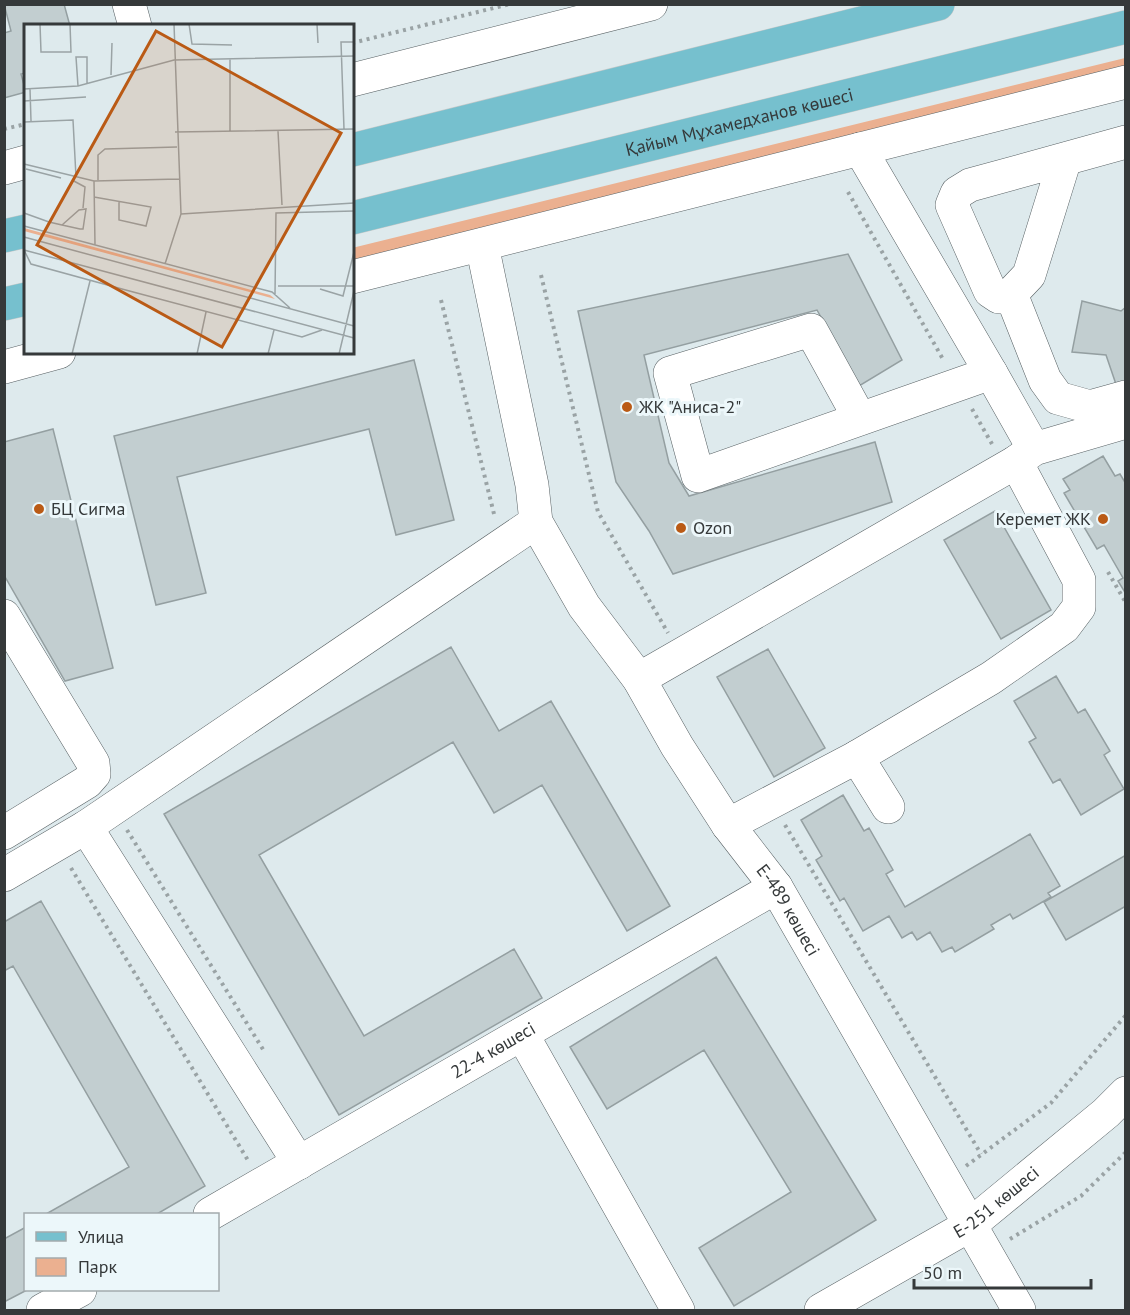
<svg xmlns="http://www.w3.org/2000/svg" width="1130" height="1315" viewBox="0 0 1130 1315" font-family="'PT Sans',sans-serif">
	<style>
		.green { fill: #ebb090 }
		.building { fill: #c2ced0; stroke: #949fa1; stroke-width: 1.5 }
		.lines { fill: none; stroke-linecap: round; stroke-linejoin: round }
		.minor-casing { stroke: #586164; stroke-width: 34 }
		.major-casing { stroke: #c6c8c8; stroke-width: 34 }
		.path { stroke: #9aa3a5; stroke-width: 4; stroke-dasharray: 3 4.5; stroke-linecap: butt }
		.minor { stroke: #fff; stroke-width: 33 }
		.major { stroke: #76c0ce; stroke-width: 33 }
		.poi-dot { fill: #ba5a15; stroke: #ecf7fa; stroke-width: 2 }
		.labels { text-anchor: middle; stroke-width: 6; stroke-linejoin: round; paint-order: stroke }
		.street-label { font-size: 18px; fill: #35393a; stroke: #ecf7fa }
		.poi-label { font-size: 18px; fill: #35393a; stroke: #ecf7fa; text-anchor: start }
		.inset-road { fill: none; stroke: #9aa3a5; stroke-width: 1.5 }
		.view { fill: #ba5a15; fill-opacity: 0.15; stroke: #ba5a15; stroke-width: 3 }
		.inset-edge { fill: none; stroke: #35393a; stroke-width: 3 }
	</style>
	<rect width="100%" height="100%" fill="#deeaed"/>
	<path class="green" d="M1125,58v15l-772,191 -1,-16z"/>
	<path class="building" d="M4,4h60l6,22h-44v47l-5,1 5,18 -22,6v-65l7,-2z
		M848,254l54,106 -43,26 -42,-76 -173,45 25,108 20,33 186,-54 17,60 -219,72 -24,-43 -33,-49 -38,-171z
		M1082,301l39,10 5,-4v84l-7,2 -13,-38 -34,-3z
		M414,360l40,160 -58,15 -27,-106 -192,48 29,116 -50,12 -42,-169z
		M53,429l60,239 -48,13 -61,-106v-133z
		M1103,456l12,20 5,-2 6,10v110l-8,-13 5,-3 -19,-33 -7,4 -33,-56 6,-3 -7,-11z
		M995,511l56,99 -50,29 -57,-99z
		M451,647l48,84 52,-30 119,205 -43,25 -85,-146 -48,28 -41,-71 -194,113 105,181 150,-87 28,49 -203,117 -175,-301z
		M768,649l57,99 -51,29 -57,-100z
		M1056,676l22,37 7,-4 25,42 -6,4 20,34 -43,26 -21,-36 -7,4 -24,-41 7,-4 -22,-37z
		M843,795l21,36 5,-3 24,42 -7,4 19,33 125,-73 30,52 -12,7 3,4 -38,22 -3,-5 -19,11 3,4 -39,23 -3,-5 -10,5 -12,-20 -13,8 -5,-8 -10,6 -13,-22 -26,15 -19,-33 -4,3 -24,-41 6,-4 -21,-36z
		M1126,855v51l-60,34 -22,-38z
		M41,901l164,285 -48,28h-111l83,-47 -116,-201 -9,5v-49z
		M716,957l160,263 -142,86 -35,-58 92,-56 -87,-142 -97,59 -37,-62z
		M26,1227l1,63 -23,12v-63z"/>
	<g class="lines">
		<defs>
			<g id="minor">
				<path d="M129,4l6,22"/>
				<path d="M352,80l299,-76"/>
				<path d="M860,149l131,224 43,76"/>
				<path d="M1065,159l-36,116 -18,19 -12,3 -9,-6 -38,-86 5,-12 13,-8 156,-43"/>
				<path d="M4,168l22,-6"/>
				<path id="s1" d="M482,245l50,240 4,37 48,84 55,73 38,67 51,79 48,62 243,423"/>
				<path d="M352,277l774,-195"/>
				<path d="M1011,294l34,86 13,18 32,9 36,-10"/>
				<path d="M4,367l55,-15"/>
				<path d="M860,419l-49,-89 -141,43 28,103 293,-103"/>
				<path d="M4,616l89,147 1,11 -7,8 -83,51"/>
				<path d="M639,679l377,-217 18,-13 92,-27"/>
				<path d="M857,757l31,50"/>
				<path d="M728,825l129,-68 134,-79 73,-51 15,-20v-27l-63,-118"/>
				<path d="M86,827l213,336"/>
				<path d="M4,875l82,-48 450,-305"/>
				<path d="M522,1034l156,276"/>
				<path id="s2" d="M210,1214l566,-327"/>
				<path d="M43,1310l37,-20"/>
				<path id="s3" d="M821,1310l149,-85 136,-112 20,-20"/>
			</g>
			<g id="major">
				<path d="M352,150l586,-146"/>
				<path id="s4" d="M352,218l774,-191"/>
				<path d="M4,236l22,-5"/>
				<path d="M4,304l22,-5"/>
			</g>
		</defs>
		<use href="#minor" class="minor-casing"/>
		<use href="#major" class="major-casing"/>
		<path class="path" d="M352,43l158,-39
			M4,129l22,-5
			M848,192l96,169
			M541,275l57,237 70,121
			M441,300l54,218
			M972,409l20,35
			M1108,572l18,31
			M785,825l196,329
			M127,830l137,221
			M71,868l178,294
			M966,1166l85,-63 75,-88
			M1010,1239l71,-43 45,-44"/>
		<use href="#minor" class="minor"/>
		<use href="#major" class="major"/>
	</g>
	<g class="poi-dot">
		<circle cx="627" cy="407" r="6"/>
		<circle cx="39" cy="509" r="6"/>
		<circle cx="1103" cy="519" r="6"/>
		<circle cx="681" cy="528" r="6"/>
	</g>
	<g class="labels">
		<g class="street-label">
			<text dy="6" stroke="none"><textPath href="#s4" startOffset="399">Қайым Мұхамедханов көшесі</textPath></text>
			<text dy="6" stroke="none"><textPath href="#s1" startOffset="746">Е-489 көшесі</textPath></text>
			<text dy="6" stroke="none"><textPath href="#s2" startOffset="327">22-4 көшесі</textPath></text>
			<text dy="6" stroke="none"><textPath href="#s3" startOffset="206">Е-251 көшесі</textPath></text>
		</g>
		<g class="poi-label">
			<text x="639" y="413">ЖК "Аниса-2"</text>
			<text x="51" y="515">БЦ Сигма</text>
			<text x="1091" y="525" text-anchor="end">Керемет ЖК</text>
			<text x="693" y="534">Ozon</text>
		</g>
	</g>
	<g transform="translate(24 24)">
		<rect width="330" height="330" fill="#deeaed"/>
		<path d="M0,204l246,67 5,4 -251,-68z" fill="#ebb090"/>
		<path class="inset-road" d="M16,0l1,28h30l-1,-28M165,0l3,20 40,1M293,0l1,19M206,35v73M87,51l1,-32M54,62l-2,-29h11v27M0,65l54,-3 96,-26 180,-4M6,65l1,32M0,77l62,-4M0,98l49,-2 3,57M320,105l-3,-87h13M254,107l4,74M151,108l179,-3M0,140l70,17 85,-2M2,145l35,9M48,156l13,7 -2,21M74,156v-25l7,-6 72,-2M70,157l1,64M70,173l57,10 -5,19 -27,-6v-19M0,189l25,9 13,3 18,4h3l3,-20 -7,1 -17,15M157,190l173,-11M0,202l248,66 18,16M0,213l330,89M0,226l7,14 91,25 180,48 20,-7M0,226l330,88M141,240l16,-50 -7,-190M254,262h76M296,265l23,7 11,-44M251,271l1,-82 78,-2M48,330l18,-73M173,330l9,-42M244,330l6,-24M315,330l15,-63"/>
		<path class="view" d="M132,7l185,102 -119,214 -185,-102z"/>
		<rect width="330" height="330" class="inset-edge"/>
	</g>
	<rect width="1130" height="1315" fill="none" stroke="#35393a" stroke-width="12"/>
	<rect x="24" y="1213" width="195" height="78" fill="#ecf7fa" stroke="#a3abad" stroke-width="1.5"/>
	<rect x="36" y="1232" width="30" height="9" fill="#76c0ce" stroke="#a3abad" stroke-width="1.5"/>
	<text x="78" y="1243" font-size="18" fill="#35393a">Улица</text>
	<rect x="36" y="1258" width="30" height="18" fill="#ebb090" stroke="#a3abad" stroke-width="1.5"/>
	<text x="78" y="1273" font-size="18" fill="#35393a">Парк</text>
	<path d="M914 1279v9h177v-9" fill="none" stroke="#35393a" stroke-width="3"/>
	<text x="923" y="1279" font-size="18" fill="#35393a" stroke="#ecf7fa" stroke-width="4.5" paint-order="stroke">50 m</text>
</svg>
